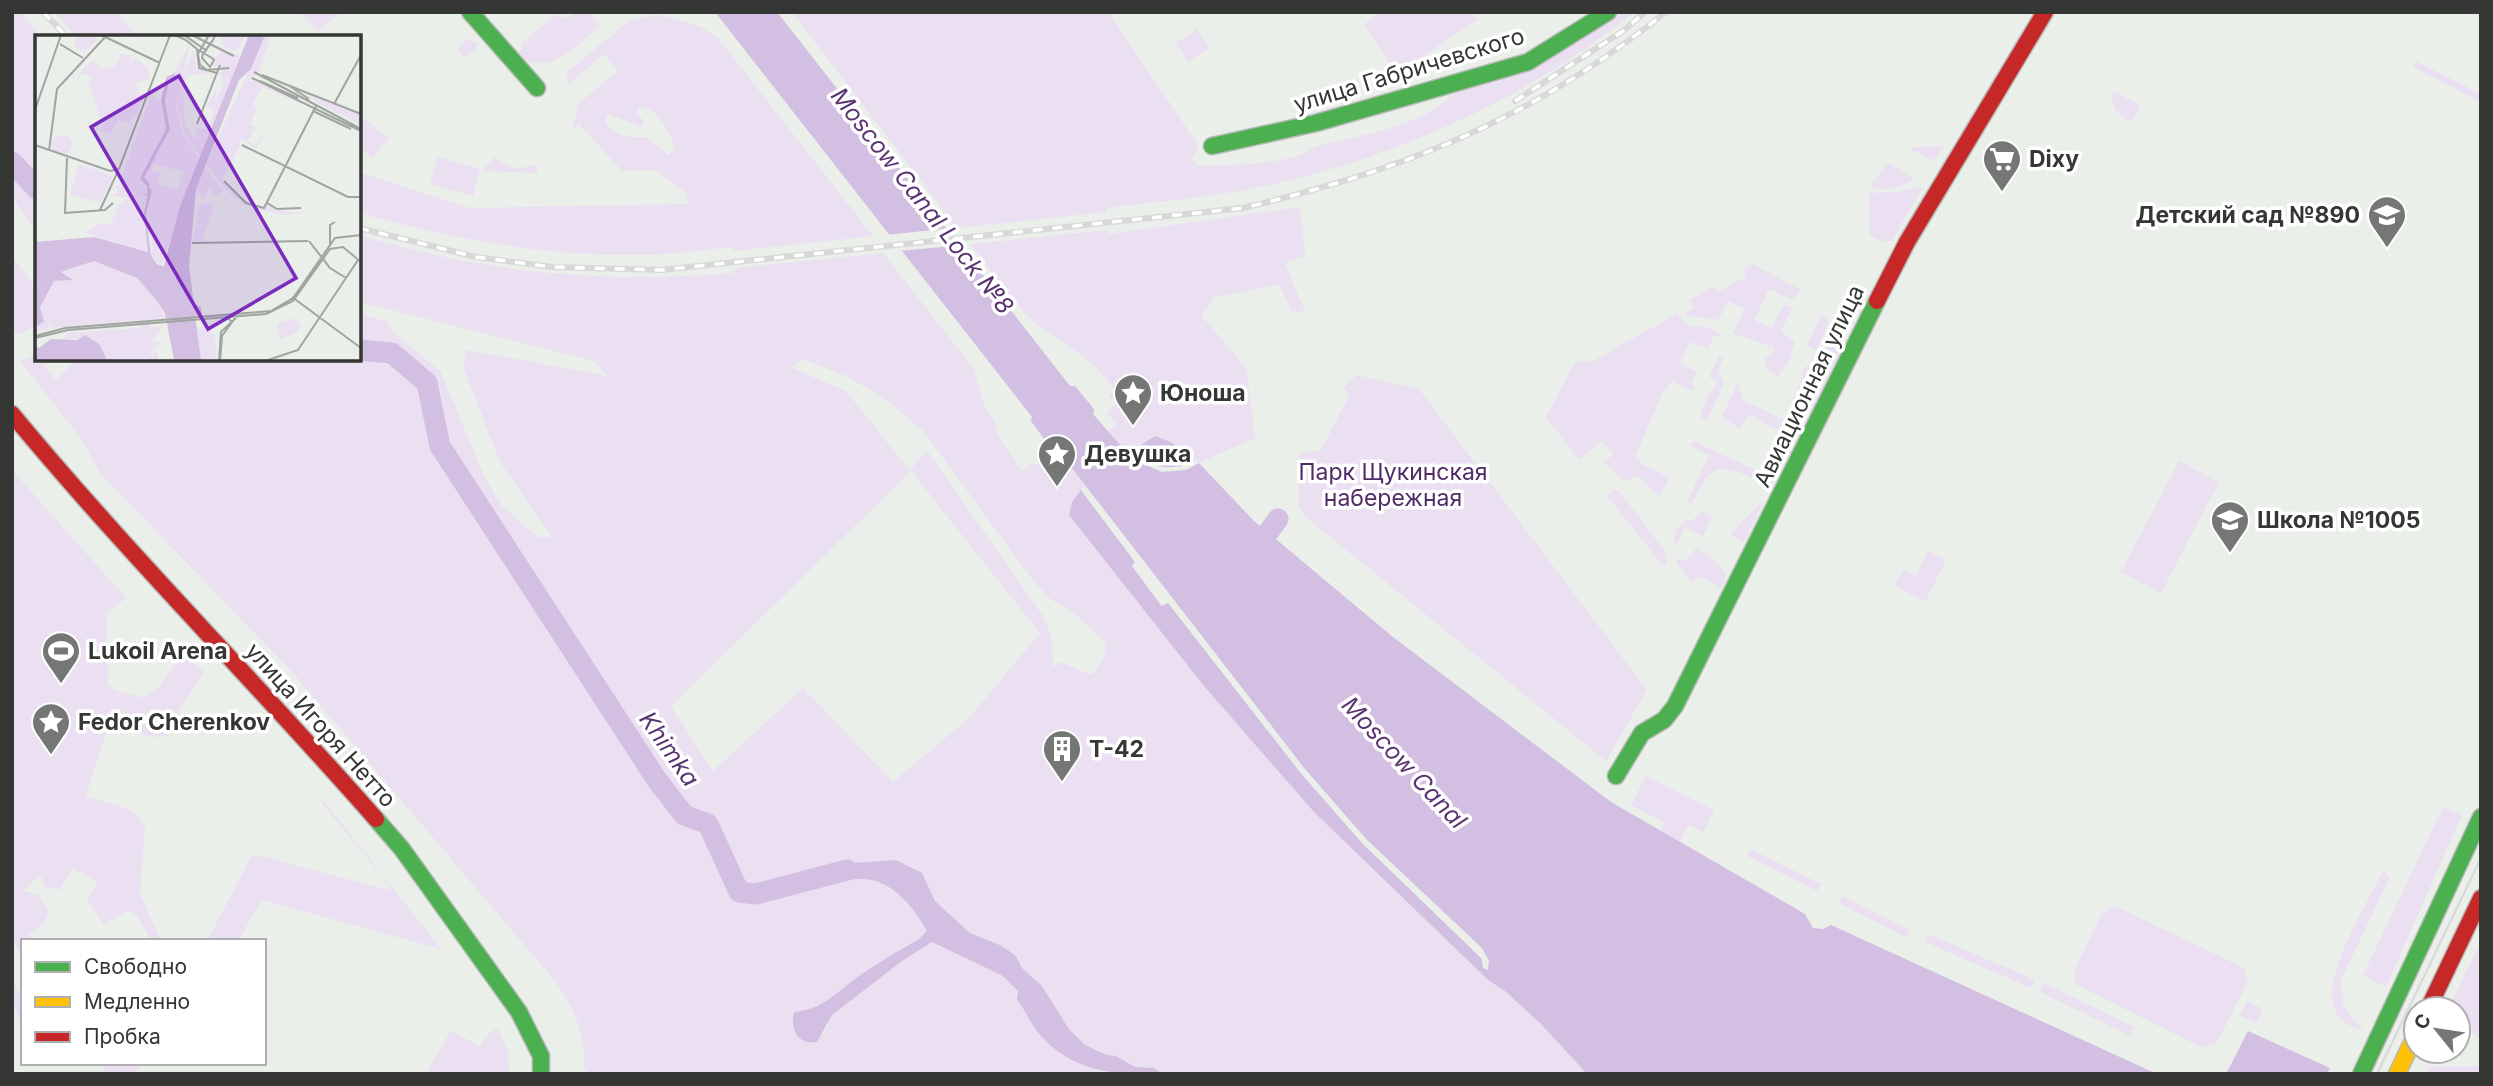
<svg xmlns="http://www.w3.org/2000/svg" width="2493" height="1086" viewBox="0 0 2493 1086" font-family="Inter,sans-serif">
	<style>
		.green { fill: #eae0f2; fill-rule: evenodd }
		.water { fill: #d2bfe1 }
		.pier { fill: #eaefea; fill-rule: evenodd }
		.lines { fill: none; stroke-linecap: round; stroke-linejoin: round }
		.river { stroke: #d2bfe1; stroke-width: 21 }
		.fast-casing { stroke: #b5b9b5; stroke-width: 19 }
		.slow-casing { stroke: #b5b9b5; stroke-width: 19 }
		.jam-casing { stroke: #b5b9b5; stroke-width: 19 }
		.fast { stroke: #4caf50; stroke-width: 16 }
		.slow { stroke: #ffc107; stroke-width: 16 }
		.jam { stroke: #c62828; stroke-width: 16 }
		.tram { stroke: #d7d8d7; stroke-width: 2 }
		.rail-casing { stroke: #d7d8d7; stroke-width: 6 }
		.rail { stroke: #fff; stroke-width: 3.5; stroke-dasharray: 10; stroke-linecap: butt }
		.labels { text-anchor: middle; stroke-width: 7; stroke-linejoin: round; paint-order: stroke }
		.street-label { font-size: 23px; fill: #343734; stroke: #fff }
		.poi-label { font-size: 23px; font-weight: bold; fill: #343734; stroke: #fff; text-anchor: start }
		.park-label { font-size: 23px; fill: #512b67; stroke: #fff }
		.water-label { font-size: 24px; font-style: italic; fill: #5a3471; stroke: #fff }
		.inset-river { fill: none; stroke: #d2bfe1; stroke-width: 3.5 }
		.inset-road { fill: none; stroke: #a1a5a1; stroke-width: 2 }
		.view { fill: #7b2cbf; fill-opacity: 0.15; stroke: #7b2cbf; stroke-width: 3.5 }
		.inset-edge { fill: none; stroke: #343734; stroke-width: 3.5 }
	</style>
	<rect width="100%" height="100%" fill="#eaefea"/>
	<path class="green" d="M12,12h8l22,25h-5v195l-25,-35z
		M54,12h62l22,25h-60z
		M300,12h40l-22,20z
		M578,12h9l13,13c-22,20 -52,55 -83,29l6,-6 -3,-3 35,-30 10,4z
		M792,12h316l91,134 -7,13 5,6c30,1 68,0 96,-8 9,-2 16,-8 25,-11 41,-11 104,-19 134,-51l165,-83h17c-100,82 -222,138 -348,169 -58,15 -120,19 -180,27l1,4 -150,16z
		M1382,12h90l5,8 -80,54 -33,-50z
		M658,15l42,11 18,12 155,198 -139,15 -3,-4c-30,3 -61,8 -91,8 -96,1 -189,-16 -281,-42v-41l111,36 217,-4v-10l-31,-24 -34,1 -43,-47 -7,6 7,-27 39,-32 -14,-17 -35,30 -3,-11 63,-52zM640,107c18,1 31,26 35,42l-7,6 -21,-18c-17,0 -32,2 -42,-16l3,-7 34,13 2,-5 -7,-10z
		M1197,29l12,19 -21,14 -12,-19z
		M468,39l10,5 -3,7 -12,7 -5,-10z
		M2416,61l65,33v8l-68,-35z
		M2113,91l27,14 -8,17c-16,-8 -22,-14 -19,-31z
		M359,115l30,23 -16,20 -14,-11z
		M1943,146l-9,15 -26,-13z
		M438,157l42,12 -7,27 -43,-12z
		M494,157l21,12 22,-4v8l-55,-2z
		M1888,163l27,16c-15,8 -28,14 -45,7z
		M1921,187l1,2 -30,51 -8,2 -14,-7 -1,-42 28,-1z
		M1300,207l5,49 -20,7 20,48 -13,1 -13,-27 -64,12 -14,18 45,53 9,70 -56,25 -28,-21 -16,-6 -26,17 -21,-22 8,-7 -9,-11 9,-9 -7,-9 5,-4c-18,-35 -54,-46 -82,-71 -23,-21 -42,-51 -62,-76l138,-14 1,4z
		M359,235c128,38 241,49 374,38l3,-5 147,-15 90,115 13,41 9,12 2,14 25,36 11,-9 2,3 7,-5 10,14 16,-12 17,24 -13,16 -3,13 136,171 109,126 174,168 17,11 36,33 46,50h-394l-31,-1 -8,-5 -19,-1 -19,-11 -9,-1 -22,-10 -16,-16 -27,-43 -20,-18 -6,-12 -14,-10 -32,-13 -35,-32 -11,-23 -28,-18 -51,5 -21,17c14,2 26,-4 39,-3 31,1 48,28 64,51l-3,5c-20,16 -43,28 -65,41 -25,16 -31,32 -65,37v20l29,2 9,-20 70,-54 30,-19 72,34 15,15 -2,9 24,36 18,16 46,22h-517l-4,-6c2,-32 -10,-61 -29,-87l-263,-309 -191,-198 -21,-37 -60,-76 17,-6 19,25 15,-15 2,-6h286v-46l29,9 4,9 48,40 46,109 17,27 36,31 13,-1 -52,-75 -37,-95 4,-17 141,26 -14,-15 -235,-59zM803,359l47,19 38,23 36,31 110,150 16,17 24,14 33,31 -5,17 -10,14 -32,-13 -7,5 -2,-32 -8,-19 -115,-164 -10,7 -8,12 -64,-80 -54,-23zM911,471l129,162 -71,85 -76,64 -90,-94 -90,83 -42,-65z
		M12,255l25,35v36l-17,8 -8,-1z
		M1752,264l48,25 -7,11 -24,-11 -15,31 17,8 14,-24 7,4 -11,23 14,11 -5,12 2,2 -14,21 -11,-7 -2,-12 9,-5v-5l-41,-15 12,-24 -16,-8 -11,19 -35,-5 11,-7 -4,-8 22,-14 5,6 29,-15 -2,-8z
		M1677,314l11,12h16l18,9 -9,1 -4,12 -19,-6 -10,21 17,9 -6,12 3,2 -2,5 -20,-10 -10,13 -27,63 5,2 -1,4 31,15 -11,19 -21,-21 -14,5 -20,-19 9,-7 -11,-14 -23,19 -33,-43 29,-55h16z
		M1822,314l7,8 -13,28 -9,-4z
		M1833,339l7,12 -30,63 -19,-10 3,-9 5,2 3,-4 -5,-3 8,-23 11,-4z
		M1719,356l4,2 -5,13 6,12 -17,38 -7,-4 9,-24 2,1 7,-13 -9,-4z
		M1356,375l63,14 228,301 -41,71 -298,-242 -10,-12 2,-53 21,-4 28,-54 -5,-8z
		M1738,382l5,18 59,29 -24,46 -4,-10 15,-29 -40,-22 -9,15 -18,-12z
		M1693,441l65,30 -4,8c-38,-19 -45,-11 -62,25l-5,-2 22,-47 -18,-9z
		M2179,461l40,21 -58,111 -40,-21z
		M12,470l114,128 -20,16 2,69 6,7 30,8 16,-12 25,-35 19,22 -22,32 -14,31 -16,1 -44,-11 -22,70c20,8 51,8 59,31l-5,67 21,47h-9l-16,-26 -8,-5 -24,15 -17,-26 11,-17 -26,-14 -12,22 -15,-3 -5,-12 -17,16 16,4 10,17 -5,11 -15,12 4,6h-10v15l-11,-14z
		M1614,489l6,3 47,62 -2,4 3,5 -4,4 -57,-71z
		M1760,503l3,1 -19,38 -14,-7z
		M1702,511l10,6 -9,19 -18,-9 -10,21v-17l9,-10 9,-1z
		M1696,548l13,7 18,20 -6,13 -21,-12 -9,7 -15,-21 3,-4 8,3z
		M1928,551l18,9 -21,42 -30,-16 8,-16 13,6z
		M1646,776l68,34 -10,22 -15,-7 -9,16 -20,-10 4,-9 -33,-17z
		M323,800l118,149 -179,-49 -24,41h-31l44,-84 6,-2 131,35 2,-4 -67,-82z
		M2443,807l19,8 -76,172 -23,-12z
		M1751,849l70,35 -4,7 -70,-35z
		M2384,869l5,10 -48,101 2,25 21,27c-10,-5 -21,-8 -27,-18 -21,-32 32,-113 47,-145z
		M1842,896l67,34 -3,7 -67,-34z
		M2115,906l129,62 3,16 -31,60 -15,3 -124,-62 -3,-7 1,-9 27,-56z
		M1928,934l107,46 -4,8 -106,-46z
		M2481,941v100c-12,-13 -23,-12 -23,-32l-9,-2z
		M12,982l11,16v28l-11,-24z
		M2044,983l90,44 -4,9 -90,-44z
		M2247,1001l16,8 -6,14 -17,-7z
		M498,1029l10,23 1,22h-83l25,-44 29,17 11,-16z
		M101,1063h44l-12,11h-26z
		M2481,1066v8h-53l-1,-7z"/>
	<path class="water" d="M715,12h62l293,374h5l19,23 -1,5c28,32 59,75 106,49l55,58 139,116 218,165 194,112 8,14 10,1 8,-4 326,149h-570l-46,-50 -36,-33 -17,-11 -174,-168 -110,-126 -135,-171 3,-13 9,-12 55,72 -4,4 29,39 7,-3 132,170 63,72 121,117 5,-1 -123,-121 -62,-71 -243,-314 -8,-9 -5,-1 -17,-23 1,-4z
		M1155,436l16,6 24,18c-23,13 -43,8 -63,-9z
		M896,860l26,13 13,28 35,32 32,13 14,10 6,12 20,18 27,43 16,16 22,10 9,1 19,11 19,1 8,5 31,1c-56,0 -110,8 -152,-38 -10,-11 -15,-25 -24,-36l1,-9 -15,-15 -71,-34 -30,19 -70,54 -15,27c-19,3 -27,-12 -23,-30 27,-2 41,-18 62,-34 19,-13 41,-27 62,-38l9,-9c-14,-24 -34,-51 -64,-52 -13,-1 -25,5 -39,3l-4,-7 34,-12z
		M2248,1031l82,37 -3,6h-101z"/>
	<path class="pier" d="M951,228l13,17 -66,6 -12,-16z
		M1132,451l18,13 12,4 23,-2 10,-6 4,3 -13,7 -24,2 -23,-10 -10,-9z
		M1085,486l219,282 62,71 116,109 7,13 -1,9 -5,-2 -2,-13 -118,-111 -63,-72 -132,-169 -6,3 -30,-40 3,-4 -54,-72zM1139,562l28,37 -4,2 -27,-35z"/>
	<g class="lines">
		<path class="river" d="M12,162l25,27
			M359,350l33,3 35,30 13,63 217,334 27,35 24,9 31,68 17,2 91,-24
			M1252,554l26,-35"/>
		<defs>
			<path id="fast" d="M470,12l67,76
				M1212,146l104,-23 212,-61 80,-50
				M1616,776l26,-43 22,-13 11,-14 202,-405
				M376,819l26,30 117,163 22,44v18
				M2361,1074l120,-257"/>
			<path id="slow" d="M2397,1074l19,-40"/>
			<path id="jam" d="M1877,301l30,-59 138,-230
				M12,414c116,140 244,268 364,405
				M2428,1009l53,-111"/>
		</defs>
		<use href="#fast" class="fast-casing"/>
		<use href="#slow" class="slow-casing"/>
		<use href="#jam" class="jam-casing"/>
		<use href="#fast" class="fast"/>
		<use href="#slow" class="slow"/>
		<use href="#jam" class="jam"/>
		<path class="tram" d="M2377,1074l104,-216"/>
		<defs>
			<path id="rail" d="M43,12l24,25
				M1515,101l108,-70 22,-19
				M359,228l117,29 76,10 109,3 582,-62c165,-39 289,-89 423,-196"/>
		</defs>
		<use href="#rail" class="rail-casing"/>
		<use href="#rail" class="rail"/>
	</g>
	<defs>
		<symbol id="supermarket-pin" viewBox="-11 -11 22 30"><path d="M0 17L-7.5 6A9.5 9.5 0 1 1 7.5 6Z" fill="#747774" stroke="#fff"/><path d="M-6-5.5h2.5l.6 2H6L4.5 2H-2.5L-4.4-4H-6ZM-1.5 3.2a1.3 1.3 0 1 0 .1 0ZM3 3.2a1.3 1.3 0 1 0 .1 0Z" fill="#fff"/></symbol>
		<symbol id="school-pin" viewBox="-11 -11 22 30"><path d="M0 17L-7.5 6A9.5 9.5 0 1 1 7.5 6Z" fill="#747774" stroke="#fff"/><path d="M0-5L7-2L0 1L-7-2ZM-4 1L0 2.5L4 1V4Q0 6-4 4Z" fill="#fff"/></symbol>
		<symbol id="sight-pin" viewBox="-11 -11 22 30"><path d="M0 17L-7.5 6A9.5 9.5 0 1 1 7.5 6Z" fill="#747774" stroke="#fff"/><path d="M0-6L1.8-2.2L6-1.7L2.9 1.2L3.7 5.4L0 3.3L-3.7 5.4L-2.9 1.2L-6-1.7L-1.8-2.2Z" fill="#fff"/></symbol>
		<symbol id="stadium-pin" viewBox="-11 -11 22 30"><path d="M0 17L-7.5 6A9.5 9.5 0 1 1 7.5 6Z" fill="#747774" stroke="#fff"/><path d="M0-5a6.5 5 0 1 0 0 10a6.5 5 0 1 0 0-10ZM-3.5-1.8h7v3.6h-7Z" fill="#fff"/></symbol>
		<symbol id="building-pin" viewBox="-11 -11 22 30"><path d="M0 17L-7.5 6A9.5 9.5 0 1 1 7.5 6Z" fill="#747774" stroke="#fff"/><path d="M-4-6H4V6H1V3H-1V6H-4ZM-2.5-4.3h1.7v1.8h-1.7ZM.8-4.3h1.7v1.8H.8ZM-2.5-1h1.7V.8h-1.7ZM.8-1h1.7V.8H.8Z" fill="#fff"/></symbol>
	</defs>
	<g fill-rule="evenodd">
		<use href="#supermarket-pin" x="1980" y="137" width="44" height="60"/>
		<use href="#school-pin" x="2365" y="193" width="44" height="60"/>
		<use href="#sight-pin" x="1111" y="371" width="44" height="60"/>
		<use href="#sight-pin" x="1035" y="432" width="44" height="60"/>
		<use href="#school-pin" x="2208" y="498" width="44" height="60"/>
		<use href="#stadium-pin" x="39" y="629" width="44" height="60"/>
		<use href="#sight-pin" x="29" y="700" width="44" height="60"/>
		<use href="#building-pin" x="1040" y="727" width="44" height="60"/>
	</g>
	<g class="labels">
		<g class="street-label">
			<text transform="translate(1409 70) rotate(-17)" y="8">улица Габричевского</text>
			<text transform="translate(1809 386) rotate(-64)" y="8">Авиационная улица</text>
			<text transform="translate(321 725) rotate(48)" y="8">улица Игоря Нетто</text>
		</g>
		<g class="poi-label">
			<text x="2029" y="167">Dixy</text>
			<text x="2360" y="223" text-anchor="end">Детский сад №890</text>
			<text x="1160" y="401">Юноша</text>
			<text x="1084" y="462">Девушка</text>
			<text x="2257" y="528">Школа №1005</text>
			<text x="88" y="659">Lukoil Arena</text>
			<text x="78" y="730">Fedor Cherenkov</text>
			<text x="1089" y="757">Т-42</text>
		</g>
		<g class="park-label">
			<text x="1393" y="480">Парк Щукинская<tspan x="1393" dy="26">набережная</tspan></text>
		</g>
		<g class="water-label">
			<text transform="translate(922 201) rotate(52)" y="8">Moscow Canal Lock №8</text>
			<text transform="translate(669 749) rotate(55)" y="8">Khimka</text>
			<text transform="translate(1404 763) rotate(47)" y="8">Moscow Canal</text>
		</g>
	</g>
	<g transform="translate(35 35)">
		<rect width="326" height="326" fill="#eaefea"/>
		<path d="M43,0h16l4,5 -14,12 -10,-5zM187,0h24l-11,17 -14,-8zM230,0h6l-12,36 -8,9 62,28 -51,-21 -9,17 4,5 -7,15 6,4 -9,13 8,4 8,-11 -6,15 -18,-11 1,7 -18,36 33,27 13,-2 11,5 30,2 -28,2 -29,-7 -23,-15 -23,-29zM155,10l-14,62 7,27 17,26 -39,106 -10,-10 1,-16 -6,-27 6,-22 -5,-7 -3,28 4,40 -62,-19 12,-9h13l7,-19 11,-8 -21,-1 10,-4 -4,-7 4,1 33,-91 18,9 -8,-11zM119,129l30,8 -7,18 -19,-5 3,-12 -10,-3zM159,13l2,23 3,-2 15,6 -2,4 -2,-6 -23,3 -4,13 2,35 10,17 1,-12h13l4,-3h-5l6,-15 -8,-5 12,-21 -4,16 9,-14 -2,-12 -4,-1 13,-7h-16v-8l7,-8 19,4 -39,103 -16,-24 -7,-27 2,-23zM86,18l11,3 -4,13 6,-12 15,12v6l-1,5 -12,2 3,12h5l-7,20 -8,4 5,6 -15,-4 -9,14 -10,-3 4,-13 -7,12 -10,-8 3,-5 -1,6 7,5 5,-7 -12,-38 4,-5 -11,-5 -4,8 4,3 -6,-3 6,-11 10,-10 11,9 13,-3zM266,57l59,23v9l-42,-21zM17 110a10 10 0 1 1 20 0a10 10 0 1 1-20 0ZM44,129l34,12 -13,27 -30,-9zM170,131l18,25 -8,6 -5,-9 -7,10 -7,-9zM168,168l9,1 2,5 -13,33h-8l6,-37zM59,226l43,17 19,22 10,18 -16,2v7h13l-13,15h11l-11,11 4,7 -1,-9 3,1 3,8h-11l-1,-4 -1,4h-39l-8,-16 -12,-8 -22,4 1,-7 74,-5 -1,-8 -87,8 -2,-5 -2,6 -13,3v-19l5,3 3,-18 11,-17 19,-1 -13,-6zM260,283l6,8 -5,7 -16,6 -3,-15zM171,288l8,12 3,25h-16l-5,-36 4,5z" fill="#eae0f2" fill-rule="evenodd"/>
		<path d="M214,0h16l-14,34 -12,11 -43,109 -7,77 5,38 7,3 1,8 -7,1 6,44h-27l-9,-47 -9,-13 -19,-22 -43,-17 -33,11 12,8 -19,1 -14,26 4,15 -9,5v-85l59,-5 54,15 -4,-40 3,-16 -14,-6 14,5v-11l5,7 -6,23 5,42 7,9 6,1 16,-60zM50,300l14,9 8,16h-72v-14l4,2 12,-9 26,1z" fill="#d2bfe1"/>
		<path class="inset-river" d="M114,151l-7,-8 26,-49 -5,-29 5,-22 7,-3"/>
		<path class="inset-road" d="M66,0l59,28M140,0l11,5 11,9 8,5 7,4 2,2 -4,7 -8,-9 1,-4 10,-14 2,-5M149,0l23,16M157,0l42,21M174,0l-11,19 2,11 7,5 22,-2M25,9l23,14M162,14l2,19 18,5M219,37l107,57M227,40l99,39M217,43l109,53M225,46l38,17M256,52l18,12M299,69l27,-49M0,75l26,-75M278,76l38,18M162,89l23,-59M0,110l75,26 9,-2 51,-134M207,110l106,52h13M14,116l8,-62 50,-54M32,123l-2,55 40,-3 8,-7M189,146l22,22 18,5 52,-102M232,168l10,6 24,-1M65,175l18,-39M274,206l21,27 16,10M157,208l116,-2M295,209v-19l5,-3M257,262l69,51M0,301l30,-8 206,-17 22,-13 42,-60 26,-3M0,303l33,-8 198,-16 27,-13 37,-52 13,-2 18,15M184,326l2,-29 17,-16M185,326l2,-25 10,-14 -3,-3M230,326l33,-11 60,-90"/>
		<path class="view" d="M144,41l117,202 -88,51 -117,-202z"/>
		<rect width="326" height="326" class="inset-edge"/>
	</g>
	<rect width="2493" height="1086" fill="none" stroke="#343734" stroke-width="28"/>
	<rect x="21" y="939" width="245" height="126" fill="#ffffff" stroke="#aeafae" stroke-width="2"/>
	<rect x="35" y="962" width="35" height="10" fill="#4caf50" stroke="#aeafae" stroke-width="2"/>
	<text x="84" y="974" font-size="21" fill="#343734">Свободно</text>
	<rect x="35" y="997" width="35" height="10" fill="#ffc107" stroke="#aeafae" stroke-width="2"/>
	<text x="84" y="1009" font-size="21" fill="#343734">Медленно</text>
	<rect x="35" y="1032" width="35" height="10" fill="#c62828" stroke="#aeafae" stroke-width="2"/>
	<text x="84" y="1044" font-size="21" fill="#343734">Пробка</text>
	<g transform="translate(2437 1030) rotate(300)"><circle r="33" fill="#ffffff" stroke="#aeafae" stroke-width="2"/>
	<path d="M0-5L12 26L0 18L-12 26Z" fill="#747774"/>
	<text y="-10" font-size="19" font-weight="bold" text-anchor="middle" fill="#343734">С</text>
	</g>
</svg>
